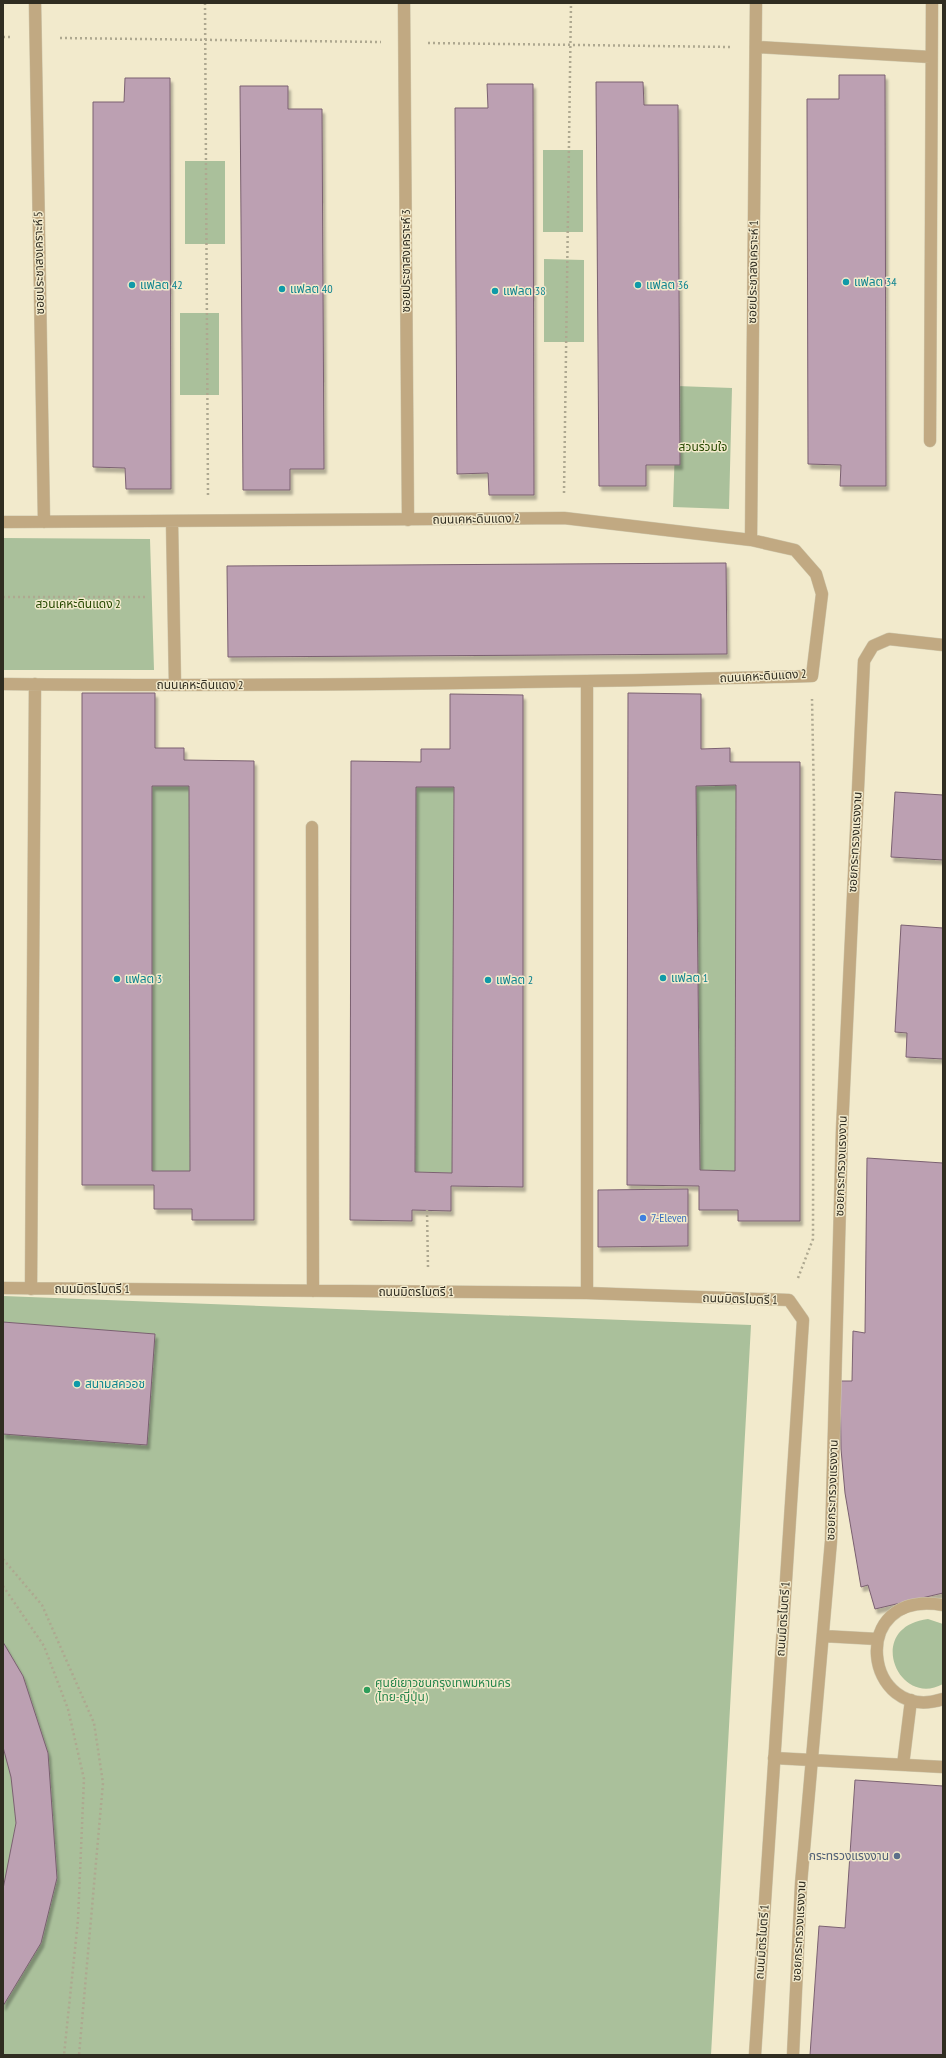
<svg xmlns="http://www.w3.org/2000/svg" width="946" height="2058" viewBox="0 0 946 2058" font-family="'PT Sans Narrow','Noto Sans Thai',sans-serif">
	<style>
		.green { fill: #aac09b }
		.building { fill: #bca0b2; stroke: #7b6171; fill-rule: evenodd; filter: url(#shadow) }
		.lines { fill: none; stroke-linecap: round; stroke-linejoin: round }
		.service-casing { stroke: #cfc8ad; stroke-width: 13 }
		.minor-casing { stroke: #cfc8ad; stroke-width: 13 }
		.path { stroke: #aea890; stroke-width: 2.5; stroke-dasharray: 2 3; stroke-linecap: butt }
		.service { stroke: #c1a982; stroke-width: 12 }
		.minor { stroke: #c1a982; stroke-width: 12 }
		.culture-dot { fill: #0f9aa8; stroke: #f2eacc; stroke-width: 1.5 }
		.shop-dot { fill: #3f7fe0; stroke: #f2eacc; stroke-width: 1.5 }
		.leisure-dot { fill: #2e9e5b; stroke: #f2eacc; stroke-width: 1.5 }
		.service-dot { fill: #5c6f8a; stroke: #f2eacc; stroke-width: 1.5 }
		.labels { text-anchor: middle; stroke-width: 3; stroke-linejoin: round; paint-order: stroke }
		.street-label { font-size: 12px; fill: #302d21; stroke: #f2eacc }
		.culture-label { font-size: 12px; fill: #0d838f; stroke: #f2eacc; text-anchor: start }
		.park-label { font-size: 12px; fill: #264800; stroke: #f2eacc }
		.shop-label { font-size: 12px; fill: #366cbe; stroke: #f2eacc; text-anchor: start }
		.leisure-label { font-size: 12px; fill: #27864d; stroke: #f2eacc; text-anchor: start }
		.service-label { font-size: 12px; fill: #4e5e75; stroke: #f2eacc; text-anchor: end }
	</style>
	<defs>
		<filter id="shadow"><feDropShadow dx="2.5" dy="4.5" stdDeviation="1" flood-color="#0004"/></filter>
	</defs>
	<rect width="100%" height="100%" fill="#f2eacc"/>
	<path class="green" d="M543,150h40v82h-40z
		M185,161h40v83h-40z
		M544,259l40,1v82h-40z
		M180,313h39v82h-39z
		M677,386l55,2 -3,121 -56,-2z
		M3,538l147,1 4,131h-151z
		M736,785l-1,386 -35,-1 -4,-384z
		M152,786h37l1,385h-38z
		M416,787h38l-2,386 -37,-1z
		M3,1296l748,29 -40,730h-708z
		M928,1619l15,5v60c-45,25 -79,-57 -15,-65z"/>
	<path class="building" d="M839,75h46l1,411h-46l1,-21 -33,-1 -1,-365h32z
		M125,78h45l1,411h-45l-1,-21 -32,-1v-365h31z
		M596,82h47l1,23h34l2,360h-34v21h-47z
		M487,84h46l1,411h-45l-1,-22 -31,1 -2,-366h33z
		M240,86h48v23h34l2,360h-34v21h-47z
		M726,563l1,91 -499,3 -1,-91z
		M82,693h73v55h29v12l70,1v459h-62v-11h-38v-24h-72zM152,786h37l1,385h-38z
		M628,693l73,1v55l29,-1v14h70v459h-62v-11h-39v-24l-72,-1zM736,785l-1,386 -35,-1 -4,-384z
		M450,694l73,1v492l-72,-1v25l-39,-1v11l-62,-1 1,-459 70,1v-13h29zM416,787h38l-2,386 -37,-1z
		M895,792l48,3v65l-52,-3z
		M901,925l42,3v131l-37,-2 1,-24 -12,-1z
		M867,1158l76,5v430l-68,16 -7,-24 -7,2 -16,-94 -4,-44 -1,-68h12l1,-50 12,2z
		M688,1189v57l-90,1v-57z
		M3,1322l152,12 -8,111 -144,-11z
		M3,1642l20,34 25,77 9,125 -16,65 -38,63v-117l13,-66 -5,-46 -8,-30z
		M855,1780l88,6v269h-133l9,-129 26,2z"/>
	<g class="lines">
		<defs>
			<path id="service" d="M756,47l174,10
				M930,441l2,-438
				M943,1605c-97,-17 -79,120 0,94
				M823,1636l54,3
				M774,1758l169,9
				M903,1765l8,-65
				M793,2055l8,-171 30,-343 11,-411 22,-469 9,-15 16,-7 54,6"/>
			<path id="minor" d="M35,3l9,519
				M404,3l4,517
				M172,521l3,164
				M3,522l561,-4 187,22 44,10 21,24 6,20 -10,82c-270,7 -539,11 -809,8
				M751,540l5,-537
				M312,827l1,464
				M3,1288l584,5 202,7 14,20 -48,735
				M31,1289l4,-605
				M587,1293v-611"/>
		</defs>
		<use href="#service" class="service-casing"/>
		<use href="#minor" class="minor-casing"/>
		<path class="path" d="M205,3l3,493
			M3,37h8
			M60,38l321,4
			M428,43l303,4
			M564,493l7,-490
			M3,597h145
			M427,1210l1,58
			M798,1278l15,-39 1,-437 -2,-103
			M3,1559l39,46 52,118 9,60 -24,272
			M3,1586l41,60 24,63 16,70 -6,141 -14,135"/>
		<use href="#service" class="service"/>
		<use href="#minor" class="minor"/>
	</g>
	<g class="culture-dot">
		<circle cx="846" cy="282" r="4"/>
		<circle cx="132" cy="285" r="4"/>
		<circle cx="638" cy="285" r="4"/>
		<circle cx="282" cy="289" r="4"/>
		<circle cx="495" cy="291" r="4"/>
		<circle cx="663" cy="978" r="4"/>
		<circle cx="117" cy="979" r="4"/>
		<circle cx="488" cy="980" r="4"/>
		<circle cx="77" cy="1384" r="4"/>
	</g>
	<circle class="shop-dot" cx="643" cy="1218" r="4"/>
	<circle class="leisure-dot" cx="367" cy="1690" r="4"/>
	<circle class="service-dot" cx="897" cy="1856" r="4"/>
	<g class="labels">
		<g class="street-label">
			<text transform="translate(406 261) rotate(-90)" y="4">ซอยประชาสงเคราะห์ 3</text>
			<text transform="translate(39 263) rotate(-91)" y="4">ซอยประชาสงเคราะห์ 5</text>
			<text transform="translate(753 272) rotate(-89)" y="4">ซอยประชาสงเคราะห์ 1</text>
			<text transform="translate(476 519) rotate(-1)" y="4">ถนนเคหะดินแดง 2</text>
			<text transform="translate(763 676) rotate(-3)" y="4">ถนนเคหะดินแดง 2</text>
			<text x="200" y="689">ถนนเคหะดินแดง 2</text>
			<text transform="translate(855 842) rotate(-87)" y="4">ซอยกระทรวงแรงงาน</text>
			<text transform="translate(841 1166) rotate(-88)" y="4">ซอยกระทรวงแรงงาน</text>
			<text x="92" y="1293">ถนนมิตรไมตรี 1</text>
			<text x="416" y="1296">ถนนมิตรไมตรี 1</text>
			<text transform="translate(740 1299) rotate(2)" y="4">ถนนมิตรไมตรี 1</text>
			<text transform="translate(832 1490) rotate(-88)" y="4">ซอยกระทรวงแรงงาน</text>
			<text transform="translate(783 1619) rotate(-86)" y="4">ถนนมิตรไมตรี 1</text>
			<text transform="translate(799 1931) rotate(-87)" y="4">ซอยกระทรวงแรงงาน</text>
			<text transform="translate(762 1942) rotate(-86)" y="4">ถนนมิตรไมตรี 1</text>
		</g>
		<g class="culture-label">
			<text x="854" y="286">แฟลต 34</text>
			<text x="140" y="289">แฟลต 42</text>
			<text x="646" y="289">แฟลต 36</text>
			<text x="290" y="293">แฟลต 40</text>
			<text x="503" y="295">แฟลต 38</text>
			<text x="671" y="982">แฟลต 1</text>
			<text x="125" y="983">แฟลต 3</text>
			<text x="496" y="984">แฟลต 2</text>
			<text x="85" y="1388">สนามสควอช</text>
		</g>
		<g class="park-label">
			<text x="703" y="451">สวนร่วมใจ</text>
			<text x="78" y="608">สวนเคหะดินแดง 2</text>
		</g>
		<g class="shop-label">
			<text x="651" y="1222">7-Eleven</text>
		</g>
		<g class="leisure-label">
			<text x="375" y="1687">ศูนย์เยาวชนกรุงเทพมหานคร<tspan x="375" dy="14">(ไทย-ญี่ปุ่น)</tspan></text>
		</g>
		<g class="service-label">
			<text x="889" y="1860">กระทรวงแรงงาน</text>
		</g>
	</g>
	<rect width="946" height="2058" fill="none" stroke="#302d21" stroke-width="8"/>
</svg>
